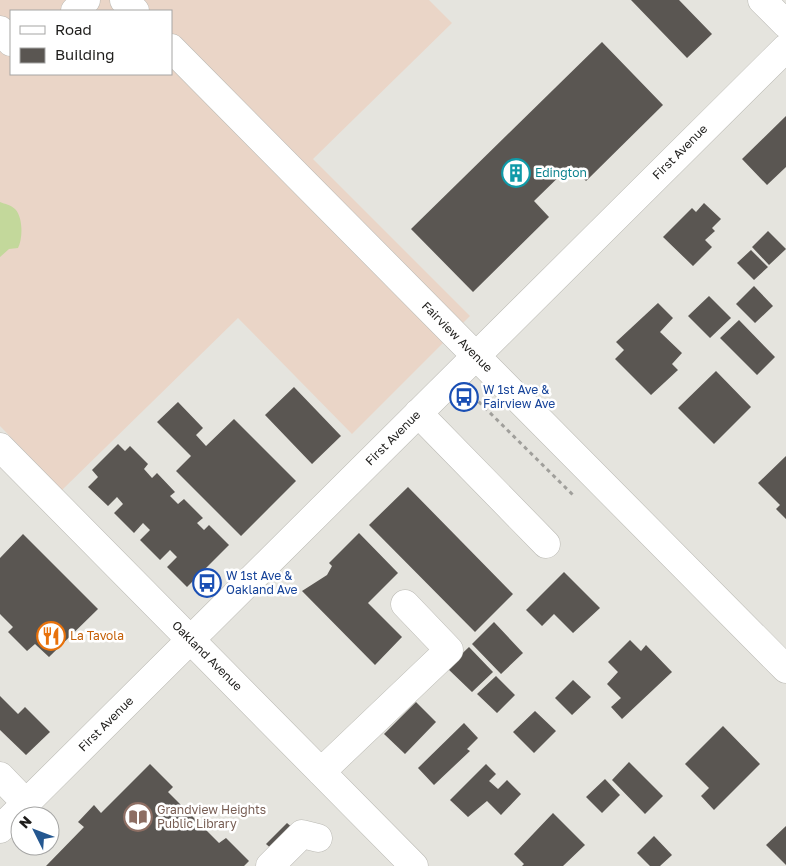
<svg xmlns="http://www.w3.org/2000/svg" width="786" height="866" viewBox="0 0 786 866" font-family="'Golos Text',sans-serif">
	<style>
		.education { fill: #ead5c7; fill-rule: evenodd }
		.green { fill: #c3d89b }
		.building { fill: #5a5652 }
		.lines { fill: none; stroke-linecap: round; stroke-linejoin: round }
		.minor-casing { stroke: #bab9b3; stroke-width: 29 }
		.path { stroke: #a09f9b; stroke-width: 3; stroke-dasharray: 4 4; stroke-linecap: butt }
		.minor { stroke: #fff; stroke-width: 28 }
		.labels { text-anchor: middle; stroke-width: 5; stroke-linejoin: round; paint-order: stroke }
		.street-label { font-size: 12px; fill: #1e1d1b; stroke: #fff }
		.culture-label { font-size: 12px; fill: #0d838f; stroke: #fff; text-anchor: start }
		.transit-label { font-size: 12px; fill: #164399; stroke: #fff; text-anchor: start }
		.food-label { font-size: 12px; fill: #c56008; stroke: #fff; text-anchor: start }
		.education-label { font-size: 12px; fill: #785e54; stroke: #fff; text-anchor: start }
	</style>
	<rect width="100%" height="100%" fill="#e5e4de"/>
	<path class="education" d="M0,0h429l23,23 -139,136 157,157 -118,118 -114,-116 -176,172 -62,-64zM11,11h160v63h-160z"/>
	<path class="green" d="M0,202c5,2 11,3 15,7 8,8 8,29 3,39l-9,1 -9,8z"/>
	<path class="building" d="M631,0h48l33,34 -25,24z
		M602,42l61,63 -77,76 -15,-16 -37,36 15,16 -76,75 -62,-63z
		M786,116v51l-19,18 -25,-26z
		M704,203l17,16 -9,9 3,3 -10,9 7,7 -19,19 -30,-29 29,-29 4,4z
		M768,231l18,18 -17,16 -17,-18z
		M751,250l17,17 -14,13 -17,-17z
		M754,286l19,20 -18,17 -19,-19z
		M709,296l22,22 -21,20 -22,-22z
		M658,303l15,15 -13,14 22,21 -10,11 6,6 -27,25 -36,-36 9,-9 -8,-8z
		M739,320l36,37 -18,18 -37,-37z
		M716,371l35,36 -37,37 -36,-36z
		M294,387l47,49 -29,28 -47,-49z
		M178,402l25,26 -7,7 10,11 28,-27 62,62 -55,55 -65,-65 15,-15 -34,-34z
		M118,444l7,7 5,-5 18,18 -4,5 8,9 5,-5 18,19 -5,4 8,8 6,-5 19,19 -6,5 7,7 5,-5 20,20 -42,42 -20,-20 10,-10 -7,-7 -10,10 -20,-20 10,-10 -7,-7 -9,10 -20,-20 9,-9 -6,-7 -9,9 -20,-19 10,-10 -6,-7z
		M786,456v63l-10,-10 4,-4 -22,-22z
		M408,487l105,107 -38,38 -106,-107z
		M359,533l39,40 -30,30 34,34 -27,28 -73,-74 25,-16 5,-9 -3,-3z
		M23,534l75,75 -49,48 -14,-13 -8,7 -19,-19 5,-5 -13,-13v-56z
		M564,572l36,36 -27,25 -19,-19 -12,12 -16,-16z
		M494,622l29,31 -22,21 -29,-30z
		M630,640l11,11 5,-6 26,27 -50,47 -11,-12 10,-9 -14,-14 11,-12 -10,-10z
		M469,647l24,25 -21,20 -25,-24z
		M496,676l19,19 -18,18 -20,-19z
		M573,680l18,17 -19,18 -17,-17z
		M0,696l18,18 7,-7 25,25 -24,23 -26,-25z
		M416,702l20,20 -31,32 -21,-20z
		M535,711l21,20 -22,22 -21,-21z
		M464,723l14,15 -11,11 3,2 -36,34 -16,-17z
		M723,726l37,38 -46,46 -13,-14 8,-8 -24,-24z
		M629,762l34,34 -18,18 -33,-34z
		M150,764l23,23 -5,5 51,51 7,-5 23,23 -5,5h-198l38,-39 -6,-5 16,-17 7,8z
		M486,764l10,10 -7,7 9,8 9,-9 14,14 -20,21 -14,-14 -19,16 -18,-17z
		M605,779l15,16 -18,18 -16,-16z
		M553,813l32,32 -22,21h-41l2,-2 -10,-10z
		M287,823l8,7 -21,21 -8,-7z
		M786,826v39l-20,-20z
		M654,836l18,19 -12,11h-10l-13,-13z"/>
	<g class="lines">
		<defs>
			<path id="minor" d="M124,0l11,11
				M762,0l24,24
				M75,11l11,-11
				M0,30l11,12
				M171,48l615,621
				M418,413l128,131
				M0,447l414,419
				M321,772l128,-122 -44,-46
				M0,776l26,27
				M0,829l786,-781
				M270,866l32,-32 16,4"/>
		</defs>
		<use href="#minor" class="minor-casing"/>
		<path class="path" d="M473,396l101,100"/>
		<use href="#minor" class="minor"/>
	</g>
	<defs>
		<symbol id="building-ring" viewBox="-11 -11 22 22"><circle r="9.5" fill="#fff" stroke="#0f9aa8" stroke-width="1.5"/><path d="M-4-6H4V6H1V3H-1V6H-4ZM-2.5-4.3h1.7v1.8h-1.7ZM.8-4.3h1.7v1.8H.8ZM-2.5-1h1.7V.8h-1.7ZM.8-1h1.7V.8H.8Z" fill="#0f9aa8"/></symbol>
		<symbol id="bus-ring" viewBox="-11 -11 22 22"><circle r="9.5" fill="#fff" stroke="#1a4fb4" stroke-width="1.5"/><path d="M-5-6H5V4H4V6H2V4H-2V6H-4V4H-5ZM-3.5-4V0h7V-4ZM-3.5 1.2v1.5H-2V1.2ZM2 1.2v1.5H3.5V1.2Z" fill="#1a4fb4"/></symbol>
		<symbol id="restaurant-ring" viewBox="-11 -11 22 22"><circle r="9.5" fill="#fff" stroke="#e8710a" stroke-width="1.5"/><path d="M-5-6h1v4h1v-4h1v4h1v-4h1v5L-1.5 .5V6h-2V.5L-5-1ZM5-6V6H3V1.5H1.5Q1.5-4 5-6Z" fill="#e8710a"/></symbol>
		<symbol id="library-ring" viewBox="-11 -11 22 22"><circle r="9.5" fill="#fff" stroke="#8d6e63" stroke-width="1.5"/><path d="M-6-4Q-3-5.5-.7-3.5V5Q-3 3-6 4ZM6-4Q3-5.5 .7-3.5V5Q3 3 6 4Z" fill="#8d6e63"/></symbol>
	</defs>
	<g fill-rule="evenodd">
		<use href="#building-ring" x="500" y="157" width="32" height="32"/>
		<use href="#bus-ring" x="448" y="381" width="32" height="32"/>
		<use href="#bus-ring" x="191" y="567" width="32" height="32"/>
		<use href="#restaurant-ring" x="35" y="620" width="32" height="32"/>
		<use href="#library-ring" x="122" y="801" width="32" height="32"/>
	</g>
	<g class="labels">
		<g class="street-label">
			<text transform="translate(680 152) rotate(-45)" y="4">First Avenue</text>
			<text transform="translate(457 337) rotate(45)" y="4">Fairview Avenue</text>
			<text transform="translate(393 438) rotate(-45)" y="4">First Avenue</text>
			<text transform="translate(207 656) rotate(45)" y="4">Oakland Avenue</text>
			<text transform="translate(106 724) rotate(-45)" y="4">First Avenue</text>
		</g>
		<g class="culture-label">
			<text x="535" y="177">Edington</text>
		</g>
		<g class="transit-label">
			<text x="483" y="394">W 1st Ave &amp;<tspan x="483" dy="14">Fairview Ave</tspan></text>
			<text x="226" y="580">W 1st Ave &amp;<tspan x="226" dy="14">Oakland Ave</tspan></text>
		</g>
		<g class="food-label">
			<text x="70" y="640">La Tavola</text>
		</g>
		<g class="education-label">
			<text x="157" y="814">Grandview Heights<tspan x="157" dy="14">Public Library</tspan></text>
		</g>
	</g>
	<rect x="10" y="10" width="162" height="65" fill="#ffffff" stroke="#a5a5a4"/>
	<rect x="20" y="26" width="25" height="8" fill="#ffffff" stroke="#a5a5a4"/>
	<text x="55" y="35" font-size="15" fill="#1e1d1b">Road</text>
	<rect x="20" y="48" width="25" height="15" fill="#5a5652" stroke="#a5a5a4"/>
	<text x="55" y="60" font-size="15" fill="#1e1d1b">Building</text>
	<g transform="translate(35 831) rotate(312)"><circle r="24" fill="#ffffff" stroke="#a5a5a4"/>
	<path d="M0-4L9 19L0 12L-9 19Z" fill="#245790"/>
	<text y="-8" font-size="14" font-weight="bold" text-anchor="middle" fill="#1e1d1b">N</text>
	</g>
</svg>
